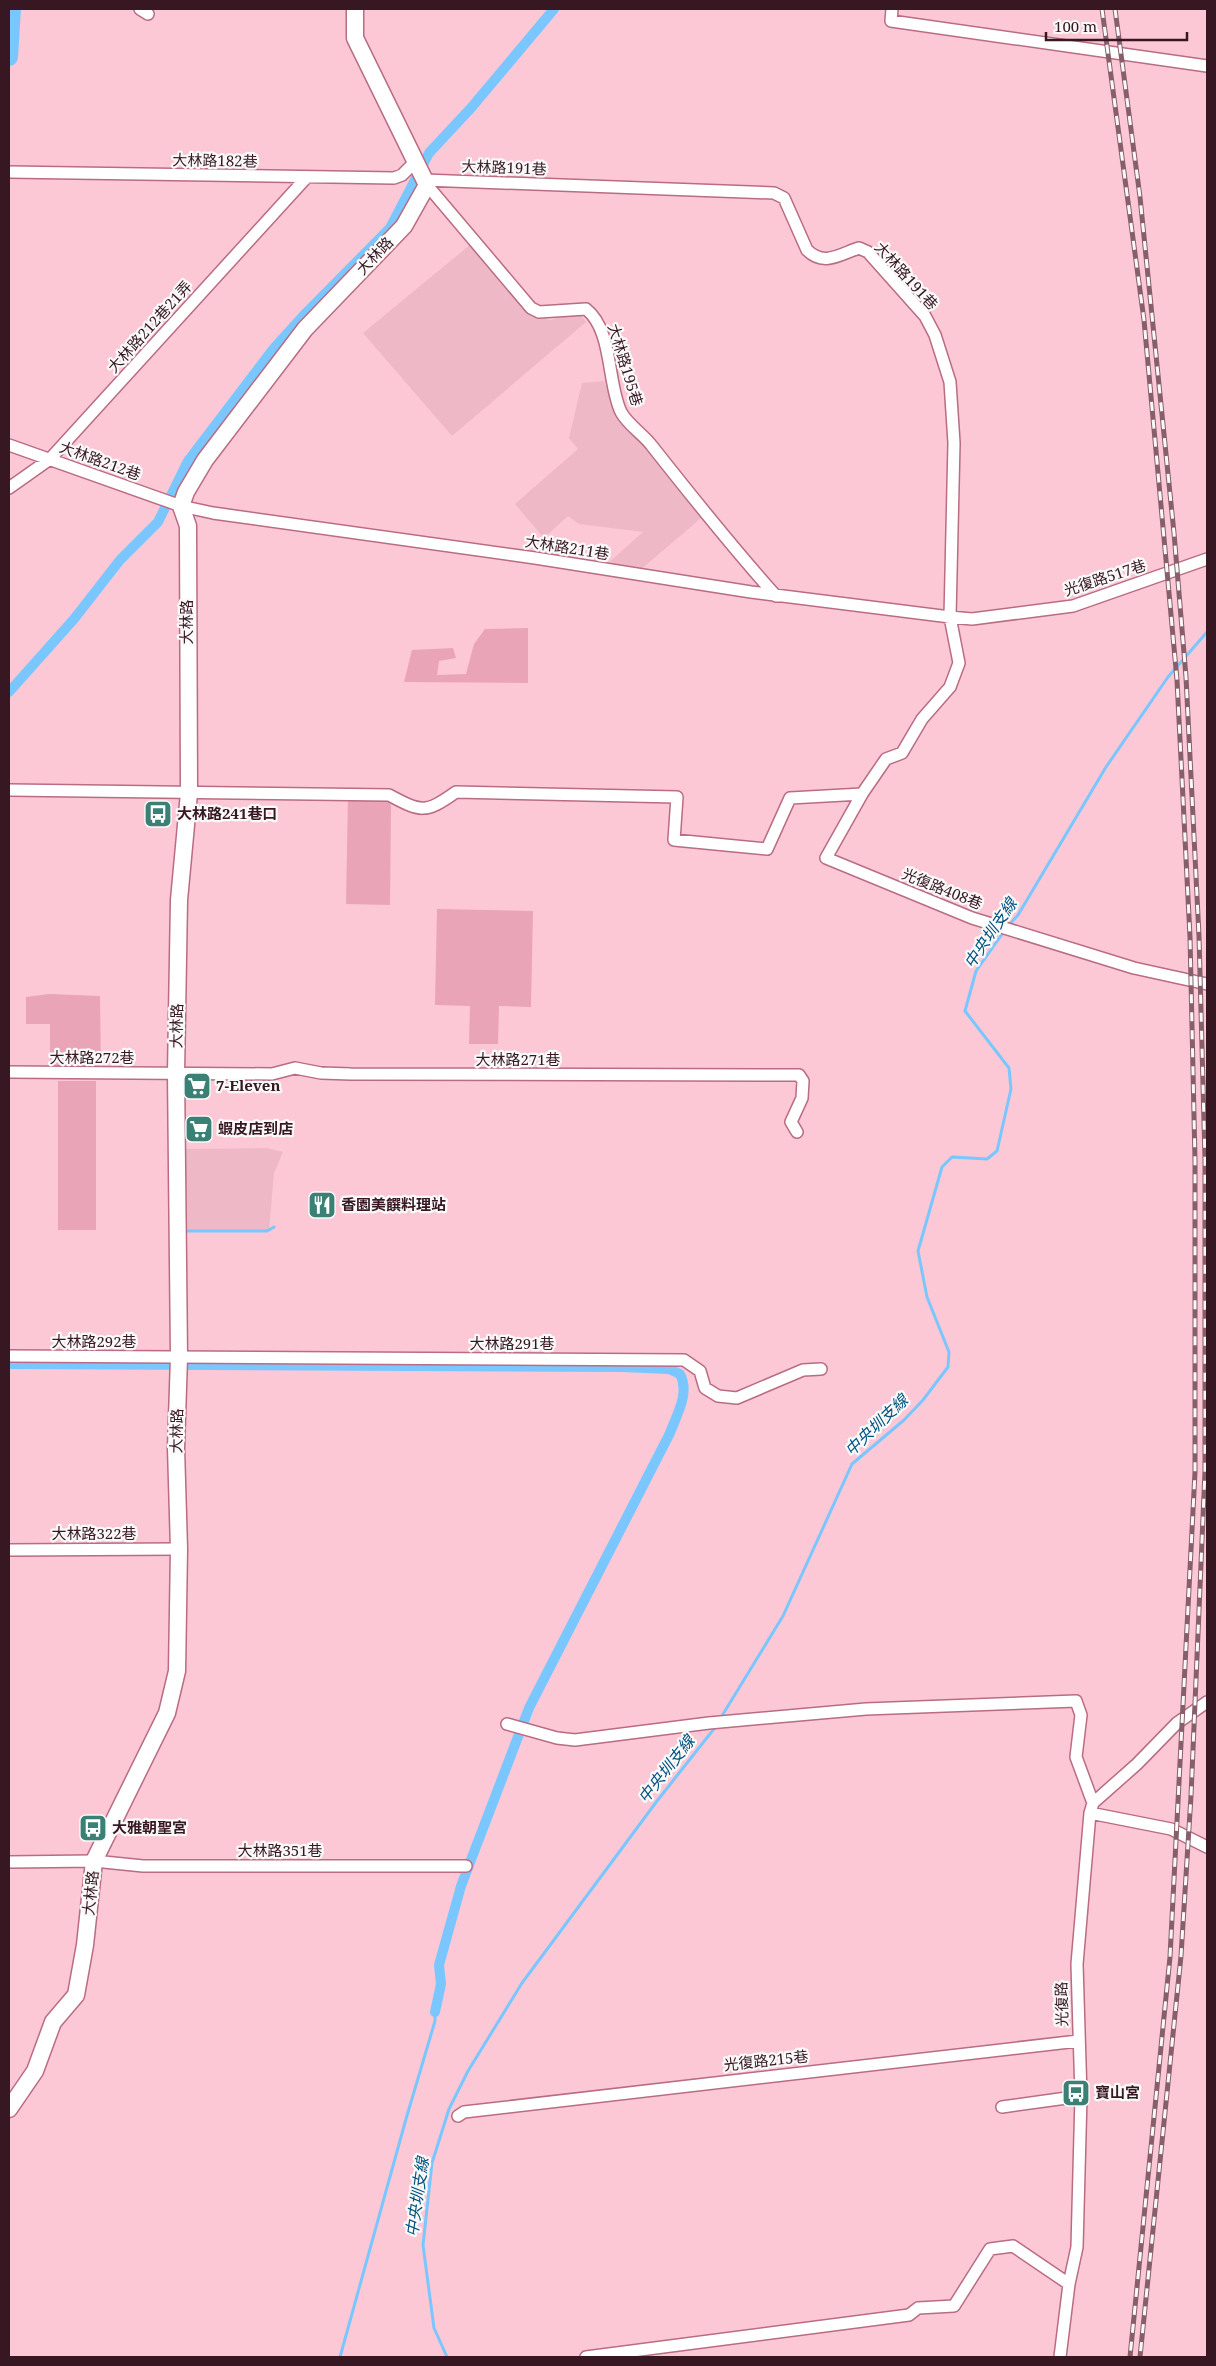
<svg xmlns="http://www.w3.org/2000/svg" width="1216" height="2366" viewBox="0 0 1216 2366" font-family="'Noto Serif','Noto Sans TC',serif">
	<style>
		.built { fill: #efb8c6 }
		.green { fill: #e9a4b7 }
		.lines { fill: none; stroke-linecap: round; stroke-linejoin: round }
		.stream { stroke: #7ac7ff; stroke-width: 3 }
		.canal { stroke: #7ac7ff; stroke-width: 10 }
		.river { stroke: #7ac7ff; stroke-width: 18 }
		.street-casing { stroke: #b96c83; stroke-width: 14 }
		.secondary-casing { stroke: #b96c83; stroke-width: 19 }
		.street { stroke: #fff; stroke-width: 11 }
		.secondary { stroke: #fff; stroke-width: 16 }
		.rail-casing { stroke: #865f6a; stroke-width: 5 }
		.rail { stroke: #f9f9f9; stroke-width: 3; stroke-dasharray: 9; stroke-linecap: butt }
		.labels { text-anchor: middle; stroke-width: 4.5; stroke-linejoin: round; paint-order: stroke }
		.street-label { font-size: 15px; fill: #371822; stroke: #f9f9f9 }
		.poi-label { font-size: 15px; font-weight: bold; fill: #371822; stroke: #f9f9f9; text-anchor: start }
		.water-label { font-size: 16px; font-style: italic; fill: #005380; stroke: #f9f9f9 }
	</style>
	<rect width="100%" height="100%" fill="#fcc8d5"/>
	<path class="built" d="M471,244l61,73 19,3 21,-7 8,1 6,8 -134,114 -89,-103z
		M604,381l12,31 85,106 -63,54 -33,-6 38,-34 -64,-8 -11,-8 -24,22 -29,-34 63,-55 -9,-11 13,-55z
		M267,1148l16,4 -9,21 -5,57h-86v-81z"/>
	<path class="green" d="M528,628v55l-124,-1 8,-32 41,-2 3,10 -17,3 -2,14 29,-1 8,-30 11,-15z
		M348,797l37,1 6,7 -1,100 -44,-1z
		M437,909l96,2 -2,96 -32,-1 -1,38h-29l1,-38 -35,-1z
		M49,994l51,2 1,74h-51v-46h-24v-27z
		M58,1081h38v149h-38z"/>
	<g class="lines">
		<path class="stream" d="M1009,925l9,-10 88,-148 62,-90 39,-45
			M184,1231h83l7,-4
			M720,1719l63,-103 69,-152 52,-44 19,-20 25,-33 1,-15 -22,-55 -9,-46 24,-84 10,-10 35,2 10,-8 14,-62 -2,-21 -44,-57 11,-40 29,-41
			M340,2357l66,-238 29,-98v-9
			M447,2357l-13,-29 -11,-83 9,-82 17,-54 19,-38 54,-88 135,-182 60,-76"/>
		<path class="canal" d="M9,692l65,-73 46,-59 38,-38 30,-61 86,-113 30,-33 86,-87 39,-75 42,-45 83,-99
			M9,1364l613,3 47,2 11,5c10,19 -3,40 -10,59l-141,275 -68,178 -22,79 2,19 -6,28"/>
		<path class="river" d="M9,57l3,-48"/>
		<defs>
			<path id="street" d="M140,9l8,5
				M892,9l-1,12 316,45
				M9,172l385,6 8,-3 13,-13
				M427,185l104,123 8,4 47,-3c27,21 21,74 35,103 6,12 23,23 31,34 41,52 80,101 124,150
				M9,445l172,61 32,7 322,45 216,34 199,25 22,2 101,-13 134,-47
				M9,488l41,-29 256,-281
				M9,790l380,5c32,17 36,19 67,-3l221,5 -3,43 93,9 23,-51 72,-4 24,-35 16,-6 20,-34 28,-32 9,-24 -9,-46 4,-174 -4,-61 -15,-47 -10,-19 -57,-64 -9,-4c-19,6 -35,19 -52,2l-23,-52 -10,-5 -350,-13
				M862,794l-36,64 146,60 162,50 73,16
				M9,1072l263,2 23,-6 26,5 30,1 448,1 4,6 -1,17 -11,24 6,10
				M9,1356l675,4 16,11 5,17 13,8 19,2 66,-28 18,-1
				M9,1550l170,-1
				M507,1724l50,14 18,2 134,-17 157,-14 210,-8 5,14 -5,42 17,46
				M1090,1813l81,16 36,18
				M9,1862l85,-1 49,5h323
				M1002,2107l79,-11
				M458,2116l6,-4 614,-71
				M586,2357l323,-42 9,-7 36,-2 36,-57 23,-3 56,38
				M1060,2357l9,-73 8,-37 4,-151 -4,-132 13,-151 3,-10 44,-39 40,-41 30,-21"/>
			<path id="secondary" d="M9,2109l26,-38 18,-49 23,-27 9,-50 9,-84 73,-148 10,-42 2,-122 -3,-101 3,-91 -3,-284 3,-173 10,-107 -1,-267 -7,-20 5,-14 19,-32 100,-131 99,-103 23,-41 -72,-147v-29"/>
		</defs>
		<use href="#street" class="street-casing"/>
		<use href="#secondary" class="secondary-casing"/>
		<use href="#street" class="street"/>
		<use href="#secondary" class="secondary"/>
		<defs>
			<path id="rail" d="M1102,9l42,311 33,360 13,257 5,223v312l-25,485 -40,400
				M1115,9l25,188 34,336 12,144 13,259 6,223v312l-14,325 -10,160 -41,401"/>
		</defs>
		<use href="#rail" class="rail-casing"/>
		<use href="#rail" class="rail"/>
	</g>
	<defs>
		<symbol id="bus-square" viewBox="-11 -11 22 22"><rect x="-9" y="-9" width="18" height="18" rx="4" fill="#3b8075" stroke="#f9f9f9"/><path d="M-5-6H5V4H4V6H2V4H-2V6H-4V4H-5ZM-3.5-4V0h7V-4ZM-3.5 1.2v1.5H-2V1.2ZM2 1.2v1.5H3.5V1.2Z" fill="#fff"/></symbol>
		<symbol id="supermarket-square" viewBox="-11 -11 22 22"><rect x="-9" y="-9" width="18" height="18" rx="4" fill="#3b8075" stroke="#f9f9f9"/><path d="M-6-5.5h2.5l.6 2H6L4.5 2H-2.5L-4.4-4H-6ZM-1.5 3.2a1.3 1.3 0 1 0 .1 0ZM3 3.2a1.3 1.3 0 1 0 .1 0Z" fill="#fff"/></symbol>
		<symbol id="restaurant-square" viewBox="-11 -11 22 22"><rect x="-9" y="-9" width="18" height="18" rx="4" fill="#3b8075" stroke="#f9f9f9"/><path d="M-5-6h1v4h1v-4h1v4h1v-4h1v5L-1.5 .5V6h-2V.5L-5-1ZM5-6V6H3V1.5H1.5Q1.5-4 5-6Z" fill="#fff"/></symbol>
	</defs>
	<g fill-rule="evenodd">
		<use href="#bus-square" x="142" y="798" width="32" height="32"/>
		<use href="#supermarket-square" x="181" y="1070" width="32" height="32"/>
		<use href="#supermarket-square" x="183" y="1113" width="32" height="32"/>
		<use href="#restaurant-square" x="306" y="1189" width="32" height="32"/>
		<use href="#bus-square" x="77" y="1812" width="32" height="32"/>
		<use href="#bus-square" x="1060" y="2077" width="32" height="32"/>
	</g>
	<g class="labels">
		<g class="street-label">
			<text transform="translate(215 161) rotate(1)" y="5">大林路182巷</text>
			<text transform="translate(504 168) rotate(2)" y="5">大林路191巷</text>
			<text transform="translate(375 256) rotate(-46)" y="5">大林路</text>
			<text transform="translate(906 276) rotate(48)" y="5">大林路191巷</text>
			<text transform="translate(150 327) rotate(-48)" y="5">大林路212巷21弄</text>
			<text transform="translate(625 365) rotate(73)" y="5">大林路195巷</text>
			<text transform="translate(100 461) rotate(20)" y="5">大林路212巷</text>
			<text transform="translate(567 548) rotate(9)" y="5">大林路211巷</text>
			<text transform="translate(1105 578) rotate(-18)" y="5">光復路517巷</text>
			<text transform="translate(187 622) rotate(-90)" y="5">大林路</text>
			<text transform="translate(942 889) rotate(22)" y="5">光復路408巷</text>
			<text transform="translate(177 1026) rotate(-89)" y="5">大林路</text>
			<text x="92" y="1063">大林路272巷</text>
			<text x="518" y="1065">大林路271巷</text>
			<text x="94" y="1347">大林路292巷</text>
			<text x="512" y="1349">大林路291巷</text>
			<text transform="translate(177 1431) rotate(-89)" y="5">大林路</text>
			<text x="94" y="1539">大林路322巷</text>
			<text x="280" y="1856">大林路351巷</text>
			<text transform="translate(91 1893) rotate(-84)" y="5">大林路</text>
			<text transform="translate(1062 2004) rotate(-91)" y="5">光復路</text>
			<text transform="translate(766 2061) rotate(-6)" y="5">光復路215巷</text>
		</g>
		<g class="poi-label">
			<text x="177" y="819">大林路241巷口</text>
			<text x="216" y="1091">7-Eleven</text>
			<text x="218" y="1134">蝦皮店到店</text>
			<text x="341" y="1210">香園美饌料理站</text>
			<text x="112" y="1833">大雅朝聖宮</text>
			<text x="1095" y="2098">寶山宮</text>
		</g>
		<g class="water-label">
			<text transform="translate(990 933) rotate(-56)" y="6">中央圳支線</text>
			<text transform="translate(876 1425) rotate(-44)" y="6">中央圳支線</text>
			<text transform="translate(666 1769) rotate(-52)" y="6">中央圳支線</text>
			<text transform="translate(417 2197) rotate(-82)" y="6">中央圳支線</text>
		</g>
	</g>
	<rect width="1216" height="2366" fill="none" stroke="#371822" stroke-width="20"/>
	<path d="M1046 32v8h141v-8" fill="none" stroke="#371822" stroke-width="2.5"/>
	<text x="1054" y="32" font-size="15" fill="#371822" stroke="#f9f9f9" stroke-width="4" paint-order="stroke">100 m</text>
</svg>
